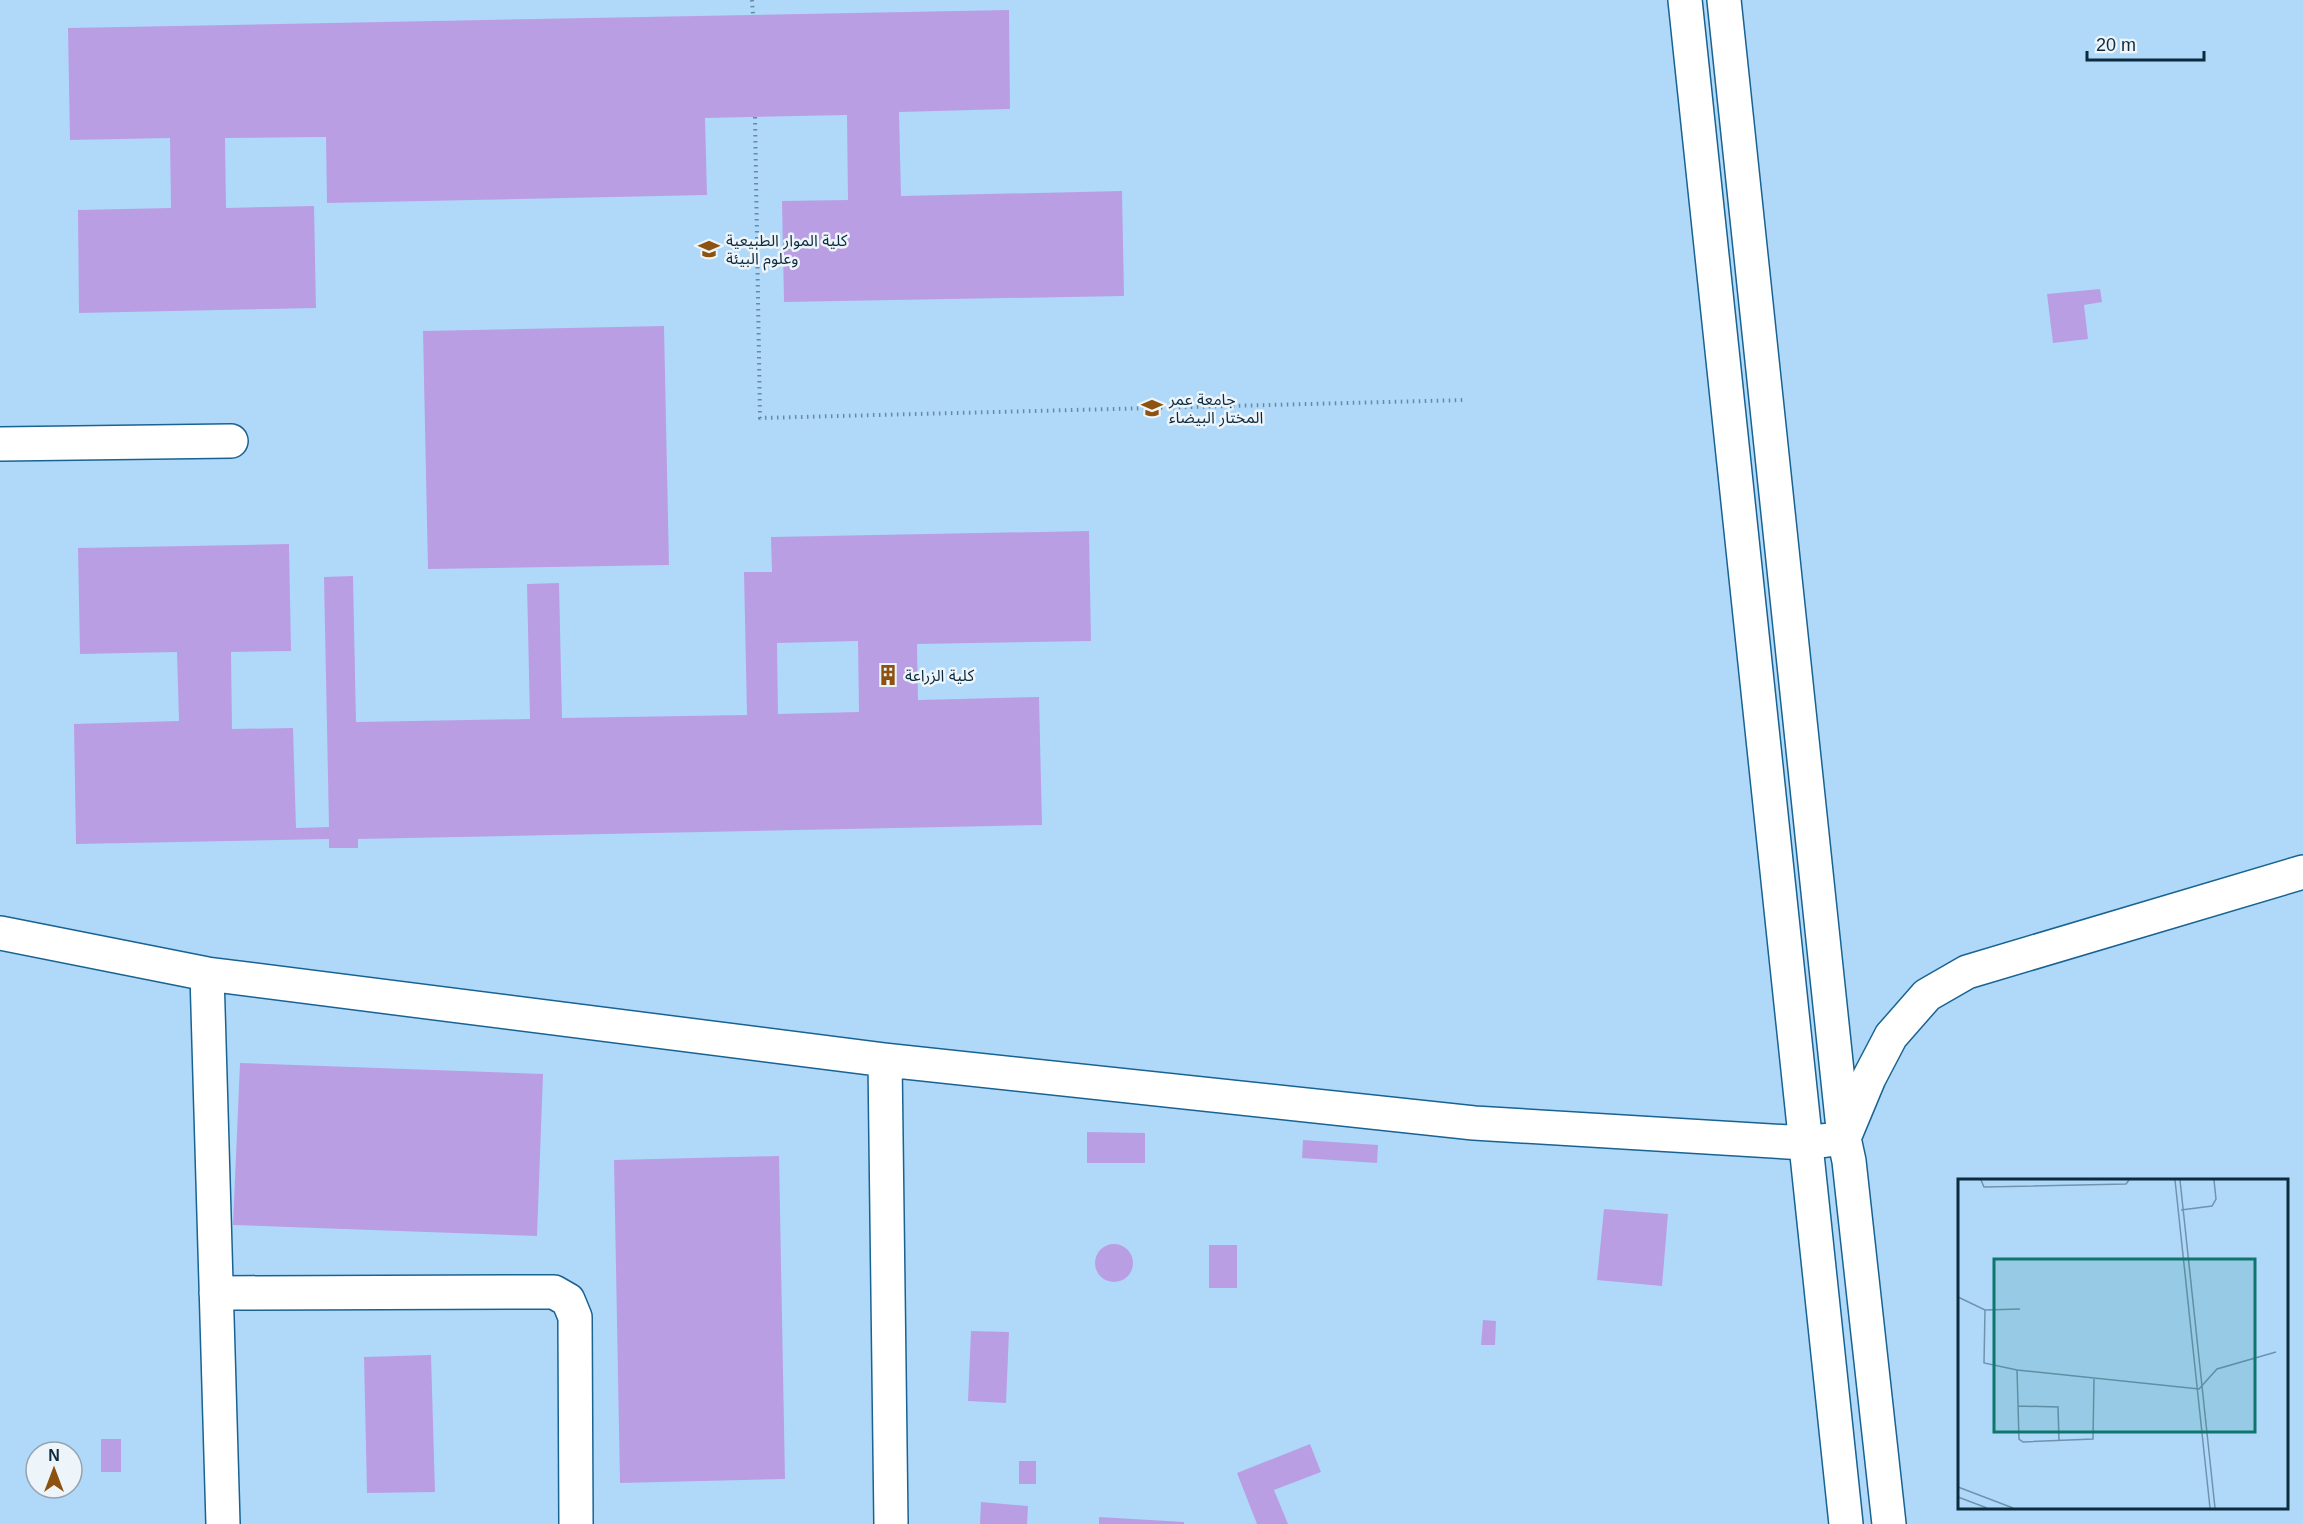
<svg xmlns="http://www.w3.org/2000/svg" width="2303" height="1524" viewBox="0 0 2303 1524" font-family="Helvetica,'Noto Sans Arabic',sans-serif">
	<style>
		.building { fill: #ba9ee4; fill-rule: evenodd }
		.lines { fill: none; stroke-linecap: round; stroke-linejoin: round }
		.minor-casing { stroke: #186392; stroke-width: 36 }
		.path { stroke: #6689a4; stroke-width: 4; stroke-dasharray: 1.5 4.5; stroke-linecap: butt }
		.minor { stroke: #fff; stroke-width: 33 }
		.labels { text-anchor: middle; stroke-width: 5; stroke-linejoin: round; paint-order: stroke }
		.poi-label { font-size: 16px; fill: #0d2b3f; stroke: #eef5fa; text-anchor: start }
		.inset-road { fill: none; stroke: #6f93af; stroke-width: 1.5 }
		.view { fill: #0f766e; fill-opacity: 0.15; stroke: #0f766e; stroke-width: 3 }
		.inset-edge { fill: none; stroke: #0d2b3f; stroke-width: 3 }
	</style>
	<rect width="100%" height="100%" fill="#b0d9f9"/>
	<path class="building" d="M1009,10l1,99 -111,3 2,84 221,-5 2,105 -340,6 -2,-101 66,-1 -1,-85 -142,3 2,77 -380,8 -1,-66 -101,1 1,70 88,-2 2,102 -237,5 -1,-103 93,-2 -1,-70 -100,2 -2,-112z
		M2100,289l2,13 -18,3 4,34 -35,4 -6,-49z
		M664,326l5,239 -241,4 -5,-238z
		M1089,531l2,110 -174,3 1,56 121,-3 3,128 -684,14v9h-29v-9l-253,5 -2,-120 105,-3 -2,-69 -97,2 -2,-106 211,-4 2,107 -60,1 1,77 61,-1 3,100 33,-1 -5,-250 29,-1 3,146 174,-3 -3,-135 32,-1 3,135 185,-3 -3,-143h28l-1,-35zM858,641l1,71 -81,2 -1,-71z
		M240,1063l303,11 -6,162 -304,-11z
		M1087,1132l58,1v30h-58z
		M1303,1140l75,5 -1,18 -75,-5z
		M779,1156l6,323 -165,4 -6,-323z
		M1604,1209l64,5 -6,72 -65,-6z
		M1095 1263a19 19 0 1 1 38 0a19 19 0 1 1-38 0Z
		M1209,1245h28v43h-28z
		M1483,1320l13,1 -1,24h-14z
		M971,1331l38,1 -3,71 -38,-2z
		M431,1355l4,137 -68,1 -3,-136z
		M101,1439h20v33h-20z
		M1310,1444l11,28 -47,18 14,34h-31l-20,-51z
		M1019,1461h17v23h-17z
		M981,1502l47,4 -1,18h-47z
		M1099,1517l85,5v2h-85z"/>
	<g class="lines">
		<defs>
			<path id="minor" d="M1685,0l161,1524
				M1724,0l120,1138 5,23 40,363
				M0,444l231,-3
				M0,933l207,41 678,86 589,63 331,20 39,-5 25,-60 22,-42 36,-41 40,-23 336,-100
				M207,974l16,550
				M885,1060l6,464
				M216,1293l320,-1h18l14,8 7,17 1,207"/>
		</defs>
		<use href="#minor" class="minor-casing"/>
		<path class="path" d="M752,0l1,15
			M755,117l5,301 705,-18"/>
		<use href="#minor" class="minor"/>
	</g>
	<defs>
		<symbol id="university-bare" viewBox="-9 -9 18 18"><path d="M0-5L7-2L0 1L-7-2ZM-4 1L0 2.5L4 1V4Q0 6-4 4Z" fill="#8d520f" stroke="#eef5fa" stroke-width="2.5" paint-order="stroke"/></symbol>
		<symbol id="building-bare" viewBox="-9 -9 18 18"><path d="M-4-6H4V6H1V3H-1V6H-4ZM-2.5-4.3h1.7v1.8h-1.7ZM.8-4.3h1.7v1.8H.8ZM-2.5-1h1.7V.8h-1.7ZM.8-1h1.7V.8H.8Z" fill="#8d520f" stroke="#eef5fa" stroke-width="2.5" paint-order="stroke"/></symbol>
	</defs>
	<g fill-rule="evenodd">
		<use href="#university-bare" x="694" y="234" width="30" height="30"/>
		<use href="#university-bare" x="1137" y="393" width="30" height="30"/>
		<use href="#building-bare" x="873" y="660" width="30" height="30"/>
	</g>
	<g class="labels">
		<g class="poi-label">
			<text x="726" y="246">كلية الموار الطبيعية<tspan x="726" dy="18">وعلوم البيئة</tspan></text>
			<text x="1169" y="405">جامعة عمر<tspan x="1169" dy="18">المختار البيضاء</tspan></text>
			<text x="905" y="681">كلية الزراعة</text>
		</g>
	</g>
	<g transform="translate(1958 1179)">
		<rect width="330" height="330" fill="#b0d9f9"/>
		<path class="inset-road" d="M23,1l3,7 142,-3 3,-4M217,1l35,328M222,1l35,328M223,31l31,-4 4,-7 -2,-19M0,118l27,13 35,-1M27,131l-1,53 33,7 182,19 18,-20 59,-17M59,191l2,69 4,3 70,-3 1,-60M60,227l40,1 1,34M0,308l55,21M0,318l29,11"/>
		<path class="view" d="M36,80h261v173h-261z"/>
		<rect width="330" height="330" class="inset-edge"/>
	</g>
	<g transform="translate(54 1470)"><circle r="28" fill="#eef5fa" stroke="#94a4af" stroke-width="1.5"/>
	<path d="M0-4.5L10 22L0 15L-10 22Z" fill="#8d520f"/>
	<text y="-9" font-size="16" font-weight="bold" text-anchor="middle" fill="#0d2b3f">N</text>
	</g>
	<path d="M2087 51v9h117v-9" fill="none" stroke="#0d2b3f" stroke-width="3"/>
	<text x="2096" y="51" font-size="18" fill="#0d2b3f" stroke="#eef5fa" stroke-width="4.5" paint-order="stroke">20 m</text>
</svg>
